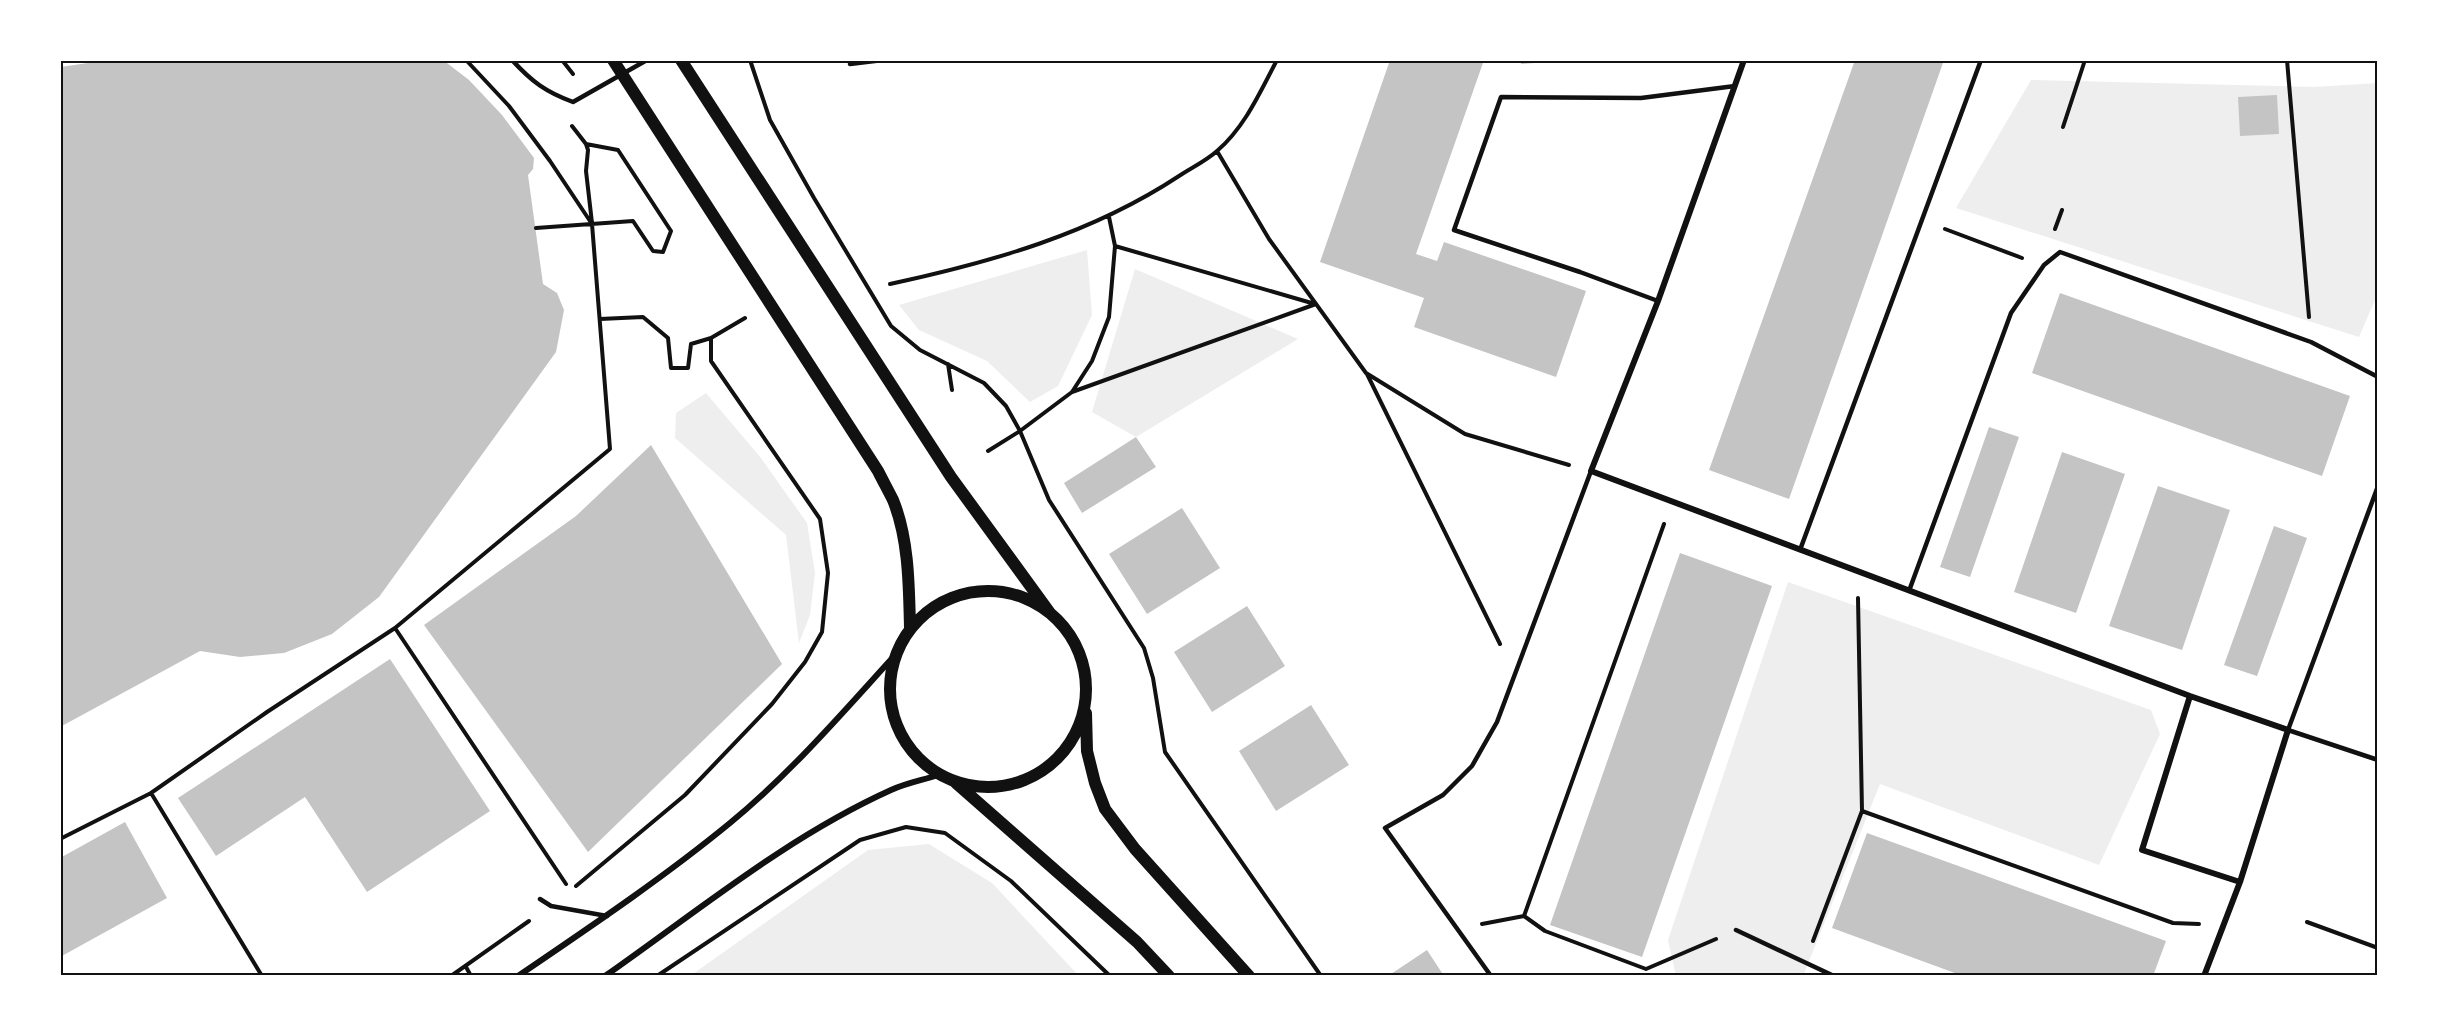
<svg xmlns="http://www.w3.org/2000/svg" width="2438" height="1036" viewBox="0 0 2438 1036" font-family="Bitter,serif">
	<style>
		.green { fill: #eee }
		.building { fill: #c4c4c4 }
		.lines { fill: none; stroke-linecap: round; stroke-linejoin: round }
		.path { stroke: #111; stroke-width: 4 }
		.service { stroke: #111; stroke-width: 4.5 }
		.minor { stroke: #111; stroke-width: 6 }
		.secondary { stroke: #111; stroke-width: 12 }
		.neatline { fill: none; stroke: #111; stroke-width: 2 }
	</style>
	<rect width="100%" height="100%" fill="#fff"/>
	<path class="green" d="M2031,80l283,7 64,-4v210l-19,44 -403,-129z
		M1087,250l5,65 -34,71 -28,16 -43,-41 -68,-31 -20,-25z
		M1135,269l163,70 -162,98 -44,-25z
		M706,393l55,65 46,65 8,50 -5,42 -11,28 -13,-108 -111,-97 1,-25z
		M1788,582l363,128 9,24 -61,131 -219,-81 -77,192h-127l-8,-36z
		M929,844l63,39 87,93h-389l178,-126z"/>
	<path class="building" d="M109,60h334l26,20 33,35 32,43 -1,11 -5,6 15,109 14,9 7,17 -8,42 -177,245 -47,37 -48,19 -44,4 -40,-6 -140,76v-660z
		M1390,60h94l-68,194 21,7 7,-19 142,49 -30,86 -142,-50 10,-29 -104,-36z
		M1521,60h28v2l-28,2z
		M1855,60h89l-155,439 -80,-29z
		M2277,95l2,39 -39,2 -2,-39z
		M2060,293l290,103 -28,80 -290,-103z
		M1989,427l30,10 -49,140 -30,-10z
		M1136,437l20,30 -74,46 -18,-30z
		M651,445l131,219 -194,188 -164,-227 152,-109z
		M2062,452l63,22 -49,139 -62,-21z
		M2158,486l72,24 -48,140 -73,-24z
		M1182,508l38,60 -73,46 -38,-60z
		M2274,526l33,12 -50,138 -33,-11z
		M1680,553l92,33 -130,371 -92,-32z
		M1247,606l38,60 -73,46 -38,-60z
		M390,659l100,152 -123,81 -62,-95 -89,59 -38,-58z
		M1311,705l38,60 -73,46 -37,-60z
		M125,822l42,76 -107,59v-99z
		M1867,833l299,108 -13,35h-190l-131,-48z
		M1427,950l17,26h-56z"/>
	<g class="lines">
		<path class="path" d="M562,60l11,14
			M750,60l20,60 44,78 77,128 29,24 64,33 22,23 14,25 29,69 95,148 9,30 12,74 156,224
			M2287,60l22,257
			M572,126l14,18 2,6 -2,21 6,52
			M2063,127l22,-67
			M1217,151l52,88 97,134 99,61 104,31
			M536,228l97,-7 20,30 10,1 8,-21 -53,-81 -32,-6
			M1945,229l77,29
			M2055,229l7,-19
			M1115,246l200,58
			M890,284c102,-22 201,-50 289,-108 12,-8 27,-15 38,-25 28,-24 43,-59 60,-91
			M600,319l43,-2 25,21 3,30h17l3,-24 20,-6
			M948,364l4,26
			M1367,374l133,270
			M1072,392l244,-88
			M988,451l32,-20 52,-39 20,-31 17,-44 6,-71 -6,-29
			M1858,598l4,213
			M395,628l171,256
			M151,793l111,183
			M60,839l91,-46 116,-81 128,-84 215,-179 -18,-225 -42,-63 -41,-55 -43,-46
			M576,886l109,-91 87,-91 33,-42 17,-30 6,-59 -8,-54 -109,-158v-23l34,-20
			M1524,916l140,-392
			M2307,922l71,26
			M1482,924l42,-8 21,15 101,38 70,-30
			M1813,941l49,-130 311,112 26,1
			M466,967l5,9
			M451,976l78,-55
			M657,976l203,-136 46,-13 39,6 66,48 99,95"/>
		<path class="service" d="M512,60c20,22 34,32 61,42l74,-42
			M850,64l33,-4
			M1658,301l-78,-29 -126,-42 47,-133 140,1 94,-12
			M2378,486l-90,244 90,30
			M1800,550l181,-490
			M1909,591l102,-278 33,-48 16,-13 251,90 67,35
			M540,899l11,7 56,10
			M1736,930l98,46
			M1491,976l-106,-148 58,-33 29,-29 25,-44 94,-251"/>
		<path class="minor" d="M1744,60l-86,241 -67,170 599,225 98,34 -48,152 -98,-32 48,-154
			M518,976c72,-49 145,-98 212,-153 61,-50 113,-111 166,-169
			M605,976c93,-65 182,-139 286,-186 15,-7 32,-10 47,-15
			M2204,976l36,-94"/>
		<path class="secondary" d="M613,60l265,411c5,10 10,19 15,29 16,39 16,87 17,128
			M681,60l270,417 99,136
			M890 689a98 98 0 1 1 196 0a98 98 0 1 1-196 0Z
			M1086,713l1,38 8,32 10,26 30,40 114,127
			M956,783l181,159 32,34"/>
	</g>
	<rect width="2438" height="1036" fill="none" stroke="#ffffff" stroke-width="123"/>
	<rect x="62" y="62" width="2314" height="912" class="neatline"/>
</svg>
